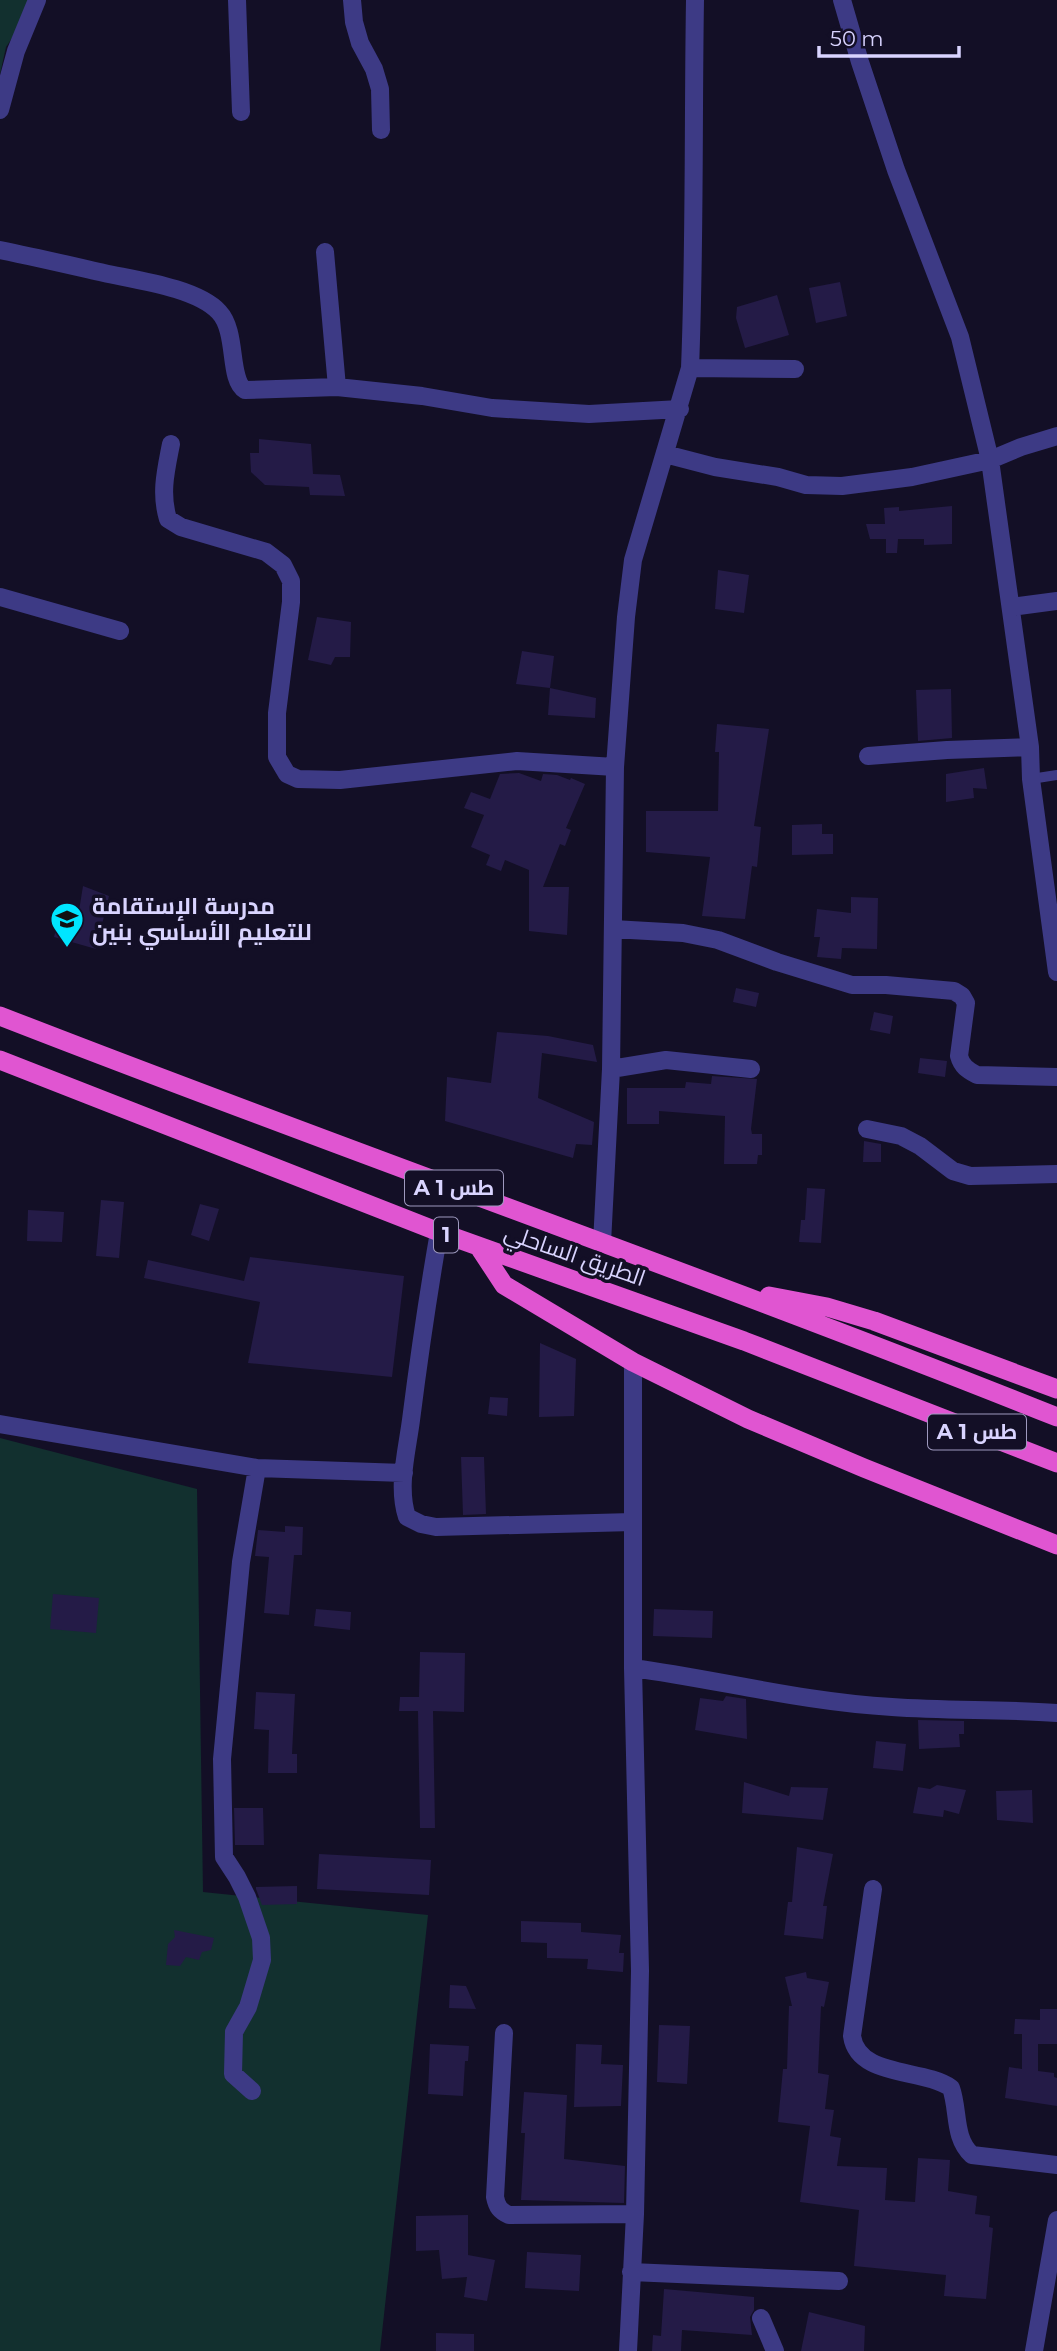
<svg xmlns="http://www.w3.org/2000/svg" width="1057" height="2351" viewBox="0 0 1057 2351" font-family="Montserrat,Cairo,sans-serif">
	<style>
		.green { fill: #12302f }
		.building { fill: #241b47 }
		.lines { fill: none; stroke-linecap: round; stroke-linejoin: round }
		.service { stroke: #3d3a85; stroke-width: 10 }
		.minor { stroke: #3d3a85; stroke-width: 18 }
		.trunk { stroke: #e055d1; stroke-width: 19 }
		.labels { text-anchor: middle; stroke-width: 7; stroke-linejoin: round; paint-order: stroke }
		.shield { fill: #130f26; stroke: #9e99be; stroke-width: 2 }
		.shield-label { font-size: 21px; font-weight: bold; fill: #d9d4ff }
		.poi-label { font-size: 23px; font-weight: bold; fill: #d9d4ff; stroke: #130f26; text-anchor: start }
		.street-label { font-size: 23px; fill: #d9d4ff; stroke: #130f26 }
	</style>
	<rect width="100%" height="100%" fill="#130f26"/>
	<path class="green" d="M0,0h38l-32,47 -6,27z
		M0,1438l197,51 6,403 225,23 -48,436h-380z"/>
	<path class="building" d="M840,282l7,34 -31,7 -7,-35z
		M777,295l12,40 -44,13 -9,-30 1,-11z
		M259,439l52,5 2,30 27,1 5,21 -35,-1 -1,-8 -44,-2 -14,-13 -1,-19h9z
		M952,506v38l-28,1v-6h-26l-1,14h-11v-14h-16l-4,-15h19l-1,-16 15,-1v4z
		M718,570l31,5 -5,38 -29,-4z
		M317,617l34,5 -1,35h-15l-4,8 -23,-5z
		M522,651l32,5 -4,32 -34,-4z
		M550,688l46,10 -1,20 -47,-3z
		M951,689l1,49 -34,3 -2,-51z
		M717,724l52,5 -15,97 7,1 -4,40 -5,-1 -7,53 -43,-3 8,-59 -64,-5v-41h72l1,-59h-4z
		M984,768l3,21 -14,-1 1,10 -28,4v-28z
		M519,773l22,8 2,-7 14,1 13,5 1,-2 14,6 -19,44 5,2 -6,16 -5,-2 -17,43h26l-2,48 -38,-4v-61l-24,-10 -4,11 -15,-6 4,-10 -19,-8 13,-32 -20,-7 7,-16 19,7 10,-25z
		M822,824v10h11v20l-41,1v-30z
		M83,886l26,10 -13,53 -42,-12 7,-27 17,7z
		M851,897l27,1 -1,51 -35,-1 -1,11 -24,-2 3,-20h-6l3,-28 34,4z
		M736,988l23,5 -3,14 -23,-5z
		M874,1012l19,4 -3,18 -20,-4z
		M497,1032l51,4 45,9 4,17 -55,-9 -4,45 56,24 -2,23 -16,-1 -3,14 -128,-37 2,-44 44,6z
		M920,1058l27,3 -2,16 -27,-4z
		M712,1076l45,3 -6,50 1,5h10v21h-4l-1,9h-33l1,-48 -66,-5v13h-32v-36h58l1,-6 25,2z
		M864,1141l17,3v18h-18z
		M807,1188l18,1 -4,54 -22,-1 2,-22h4z
		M101,1200l23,2 -5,56 -23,-2z
		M200,1204l19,5 -10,32 -18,-6z
		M28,1210l36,2 -2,30 -35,-1z
		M250,1257l154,19 -12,101 -144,-14 12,-61 -116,-24 4,-18 96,21z
		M540,1343l36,16 -2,57 -35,1z
		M490,1397l18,1 -1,18 -19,-2z
		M461,1457h23l2,57 -23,1z
		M285,1526l18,1 -1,28h-8l-5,60 -25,-2 5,-56 -14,-1 3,-26 27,2z
		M53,1594l46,4 -3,35 -46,-4z
		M316,1609l35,3 -1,18 -36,-4z
		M654,1609l59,2 -1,27 -59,-2z
		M420,1652l45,1 -1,59 -31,-1 2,117h-15l-2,-117h-19l1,-14h19z
		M256,1692l39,2 -3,60h5v19h-29l1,-43 -15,-1z
		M726,1696l20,3 1,40 -52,-9 5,-32 23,3z
		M918,1720l46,1v13h-5l1,13 -41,2z
		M876,1741l30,3 -3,27 -30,-3z
		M744,1782l45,14 2,-9 37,1 -5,32 -81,-7z
		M937,1785l29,5 -7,24 -15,-4 -1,7 -30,-4 5,-26 12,2z
		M1032,1790l1,33 -36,-3 -1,-29z
		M234,1808h29l1,37h-29z
		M797,1847l36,7 -10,52h4l-4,33 -39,-4 4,-33h4z
		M319,1854l112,6 -2,35 -112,-6z
		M297,1886v18l-35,1 -6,-16v-2z
		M521,1921l60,2v9l40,3 -2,18h5l-1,19 -36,-3 1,-10 -41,-1v-15l-26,-1z
		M174,1930l40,8 -3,12 -9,2 -3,8 -13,-3 -6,9 -14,-1 2,-21 7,-7z
		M806,1972l1,6 22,4 -5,25 -3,-1 -3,67 11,2 -4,34 9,1 -4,26 11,2 -4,28 50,2 -2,32 30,2 3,-44 32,2 -2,31 29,5 -2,18 15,2 -1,11 4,1 -7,71 -42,-3 2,-21 -92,-9 5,-56 -59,-8 10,-76 -32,-4 5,-53h4l2,-63h3l-7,-29z
		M450,1985l16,1 10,23 -27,-1z
		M1040,2009h17v35h-19v27l16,2v4l3,1v28l-52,-8 4,-31 13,2v-35h-8l1,-15 25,1z
		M659,2025l31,1 -3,58 -30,-2z
		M430,2044l39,2 -1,15h-3l-2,35 -35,-2z
		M576,2044l26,1 -1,19 22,1 -2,41 -47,1z
		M524,2092l43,3 -3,64 61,7 -1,37 -103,-3 4,-67h-4z
		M468,2215v40l27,5 -8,41 -23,-4 3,-20 -25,2 -3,-29 -23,1v-35z
		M527,2252l54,3 -2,36 -54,-3z
		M664,2289l90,8v13l-4,7 2,18 -70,-5 -1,21h-29l1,-16 8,1z
		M809,2312l56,14 -1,25h-63z
		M436,2333l38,1v17h-38z"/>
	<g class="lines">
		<path class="service" d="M1031,779l26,-4"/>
		<path class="minor" d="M237,0l4,112
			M352,0l2,22 6,21 14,26 6,20 1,41
			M842,0l18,62 36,108 64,167 30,123 40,287 1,32 26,193
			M0,110l16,-59 21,-51
			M0,250c35,7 69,15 104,23 32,7 93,15 115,39 19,20 9,68 26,78l92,-3 85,9 70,12 97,6 91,-5
			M325,252l12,135
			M690,368c5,-123 3,-245 5,-368
			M171,444c-5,26 -11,49 -3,75l13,8 85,25 17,13 8,16v21l-14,111v44l10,17 11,5 42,1 177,-19 98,6
			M665,454l50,13 63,10 28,8 36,1 70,-9 78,-17 31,-13 36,-11
			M0,597l120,34
			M1011,607l46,-6
			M868,756l79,-6 83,-3
			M613,929l70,4 35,7 59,22 75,23h34l68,6 8,5 4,7 -7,53c3,11 9,14 18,19l80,2
			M611,1069l55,-9 85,9
			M867,1129l34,7 19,10 33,25 17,5 87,-2
			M439,1232c-11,63 -20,125 -28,188 -4,31 -14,67 -4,97l14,7 15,3 197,-5
			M602,1243l9,-174 4,-302 11,-150 7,-57 57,-192 105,1
			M0,1424l257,44 147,5
			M633,1668c87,12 171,34 259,39 55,4 110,2 165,6
			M873,1889l-21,147c6,42 71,32 99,52 8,22 2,50 21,67l85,10
			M504,2033l-9,164c2,10 5,14 14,18l126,-1
			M252,2091l-19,-17 1,-42 14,-25 14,-47 -1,-22 -14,-41 -10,-20 -13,-20 -2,-98 19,-197 16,-94
			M631,2272l208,9
			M761,2318l14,33
			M628,2351l7,-137 5,-243 -7,-303v-306
			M1034,2351l23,-131"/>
		<path class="trunk" d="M0,1016c351,137 707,261 1057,401
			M0,1060l439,172 305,109 313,122
			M479,1247l25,38 129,77 115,57 116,49 193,77
			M769,1296l58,11 47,14 183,68"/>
	</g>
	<defs>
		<symbol id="school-pin" viewBox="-11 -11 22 30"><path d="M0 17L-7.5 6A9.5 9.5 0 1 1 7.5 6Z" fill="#00e5ff" stroke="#130f26"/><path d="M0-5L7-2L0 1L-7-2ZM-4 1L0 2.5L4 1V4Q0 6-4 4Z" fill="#111"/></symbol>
	</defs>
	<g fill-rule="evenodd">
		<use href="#school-pin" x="48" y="900" width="38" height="52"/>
	</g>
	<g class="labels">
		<g class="shield">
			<rect x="405" y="1170.5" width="98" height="35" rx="5"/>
			<rect x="434" y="1217.5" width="24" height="35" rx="5"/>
			<rect x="928" y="1414.5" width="98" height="35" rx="5"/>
		</g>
		<g class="shield-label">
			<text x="454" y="1195">A 1 طس</text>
			<text x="446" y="1242">1</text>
			<text x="977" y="1439">A 1 طس</text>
		</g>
		<g class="poi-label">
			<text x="92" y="914">مدرسة اﻹستقامة<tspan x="92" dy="26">للتعليم اﻷساسي بنين</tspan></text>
		</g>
		<g class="street-label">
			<text transform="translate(575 1255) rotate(19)" y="8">الطريق الساحلي</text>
		</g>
	</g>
	<path d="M819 46v10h140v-10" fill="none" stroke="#d9d4ff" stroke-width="3.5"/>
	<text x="830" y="46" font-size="21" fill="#d9d4ff" stroke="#130f26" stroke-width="5" paint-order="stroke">50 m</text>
</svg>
